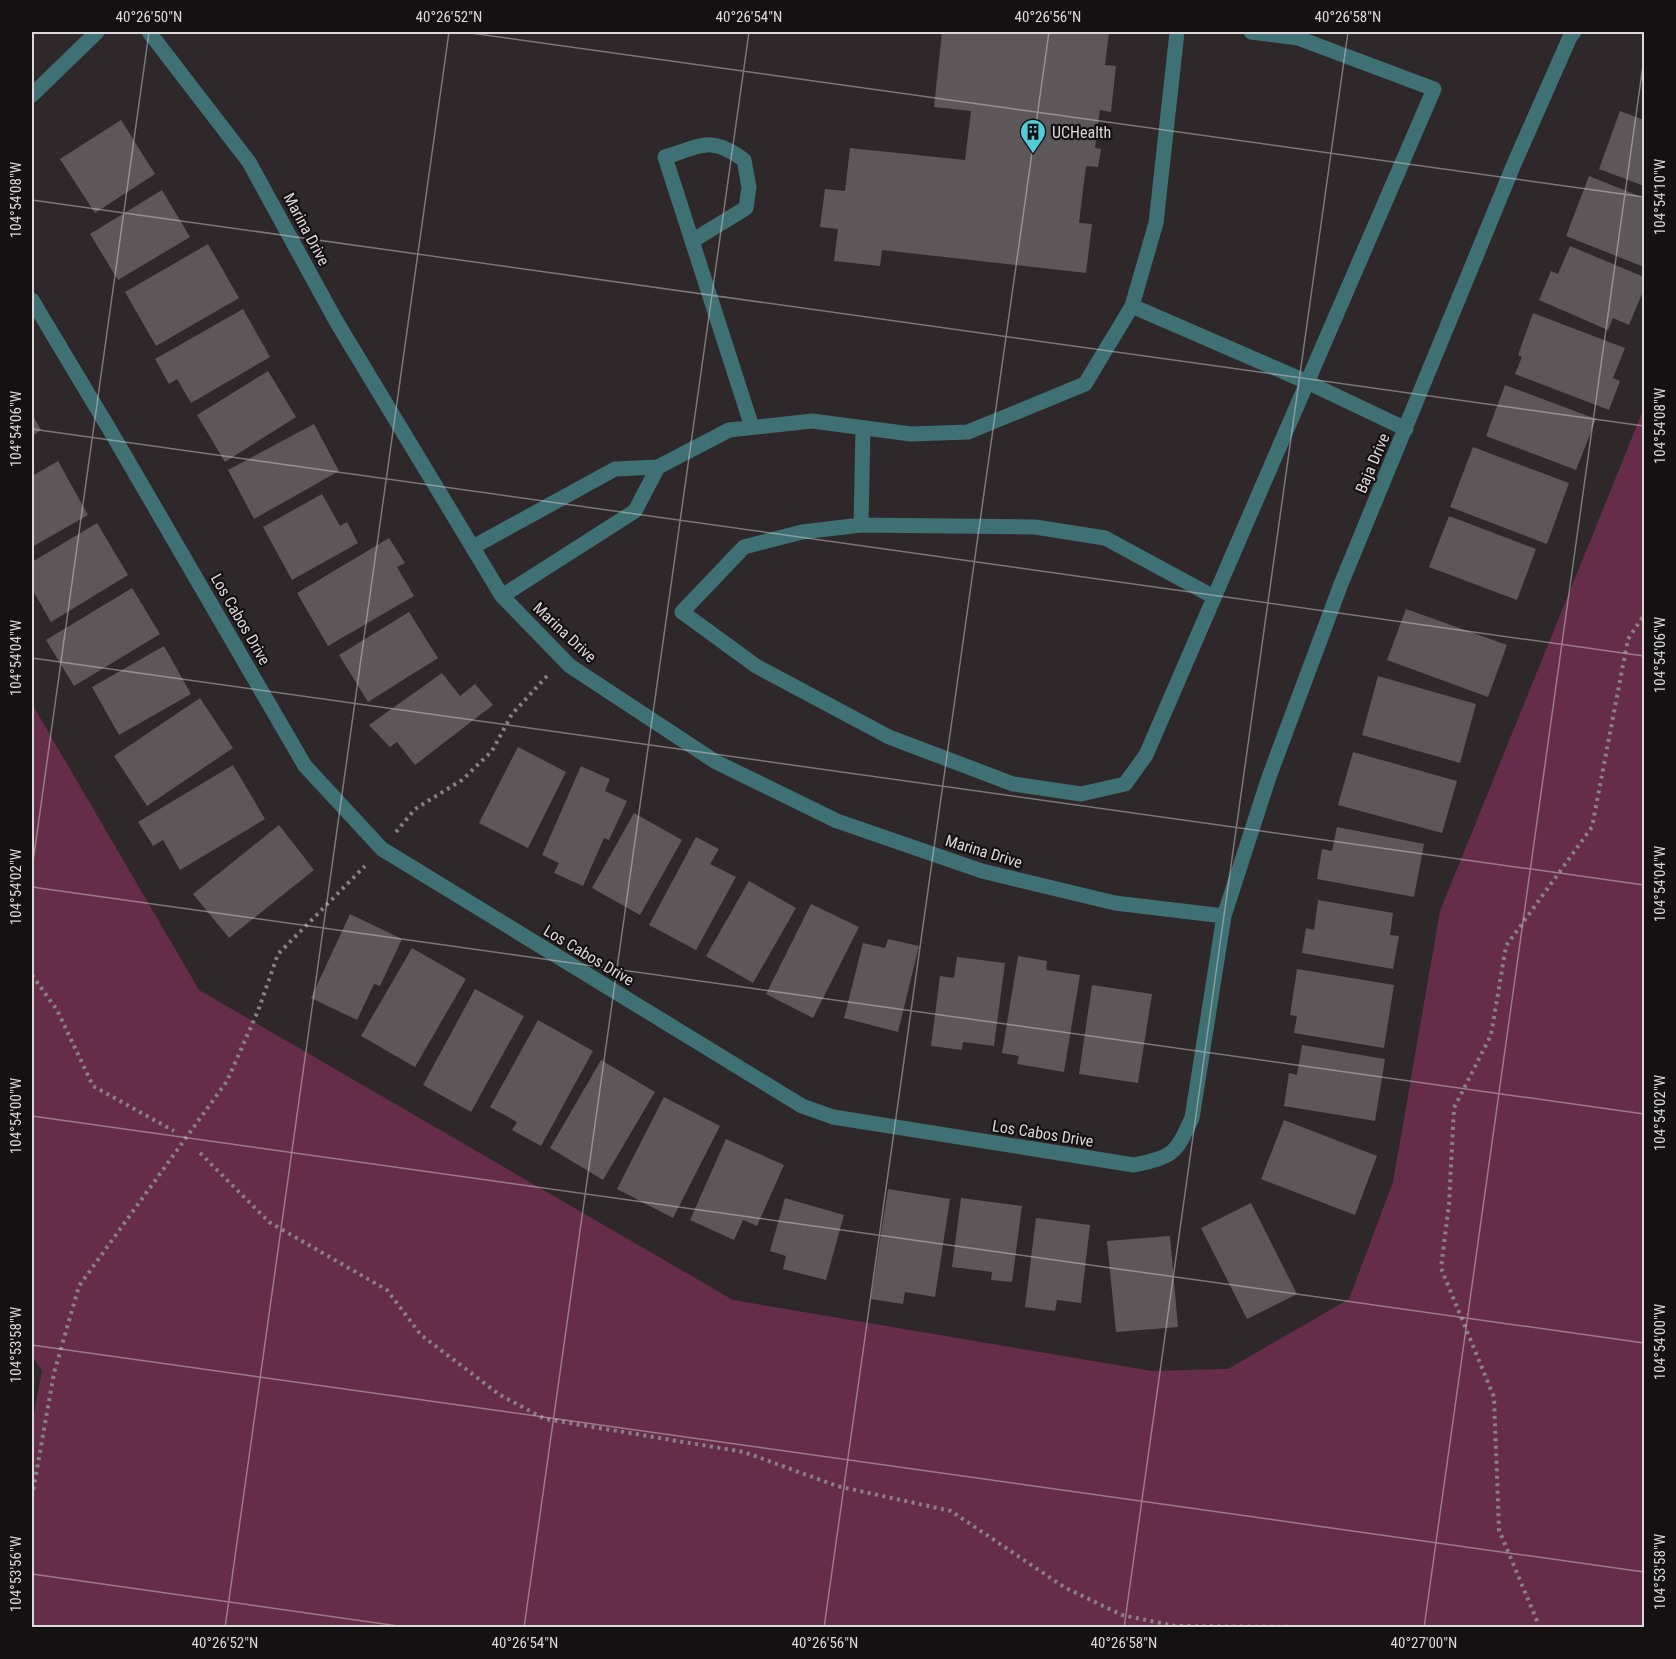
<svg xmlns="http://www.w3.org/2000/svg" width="1676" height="1659" viewBox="0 0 1676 1659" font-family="'Roboto Condensed',sans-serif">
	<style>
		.green { fill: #662d4b }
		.building { fill: #5e575a }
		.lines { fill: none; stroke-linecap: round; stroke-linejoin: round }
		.path { stroke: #878183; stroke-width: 4; stroke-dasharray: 3 4.5; stroke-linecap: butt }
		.minor { stroke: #3f7074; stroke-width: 15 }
		.ticks { fill: none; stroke: #ddd8da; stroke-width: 1.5; stroke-opacity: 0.45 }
		.labels { text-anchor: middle; stroke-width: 4.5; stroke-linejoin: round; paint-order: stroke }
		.poi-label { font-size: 16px; fill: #ddd8da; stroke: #141113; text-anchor: start }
		.street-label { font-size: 16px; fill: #ddd8da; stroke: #141113 }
		.neatline { fill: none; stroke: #ddd8da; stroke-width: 2 }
		.ticks-label { font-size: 15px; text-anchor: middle; fill: #ddd8da }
	</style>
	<rect width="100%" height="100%" fill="#2e282a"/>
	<path class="green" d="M1644,408v1219h-1612v-203l10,-53 -10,-16v-651l167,286 534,310 419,71 76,-2 121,-70 44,-117 47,-271z"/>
	<path class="building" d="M942,32h167l-4,33 11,1 -5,46 -11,-2 -5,38 6,1 -3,18 -12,-1 -7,57 13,1 -6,49 -204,-23 -2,16 -46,-5 4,-32 -18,-2 5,-38 20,2 5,-43 115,12 6,-49 -37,-4z
		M1620,111l24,9v66l-45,-17z
		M121,120l34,54 -60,39 -35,-54z
		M1589,176l55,22v69l-78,-31z
		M162,190l28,47 -72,43 -28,-46z
		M208,244l31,54 -83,48 -31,-54z
		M1570,246l74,31v12l-15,36 -16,-7 -5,12 -69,-30 12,-29 7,3z
		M243,309l27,48 -79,46 -14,-24 -8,5 -14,-25z
		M1533,313l92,35 -12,30 7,3 -11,29 -94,-36 7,-17 -4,-2z
		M268,371l28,46 -71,45 -28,-47z
		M1505,385l91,34 -20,51 -90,-34z
		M32,414l9,16 -9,6z
		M314,424l25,47 -85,48 -26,-49z
		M1473,447l96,36 -22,61 -97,-37z
		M58,461l30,54 -56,32v-71z
		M322,494l18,32 7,-4 11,21 -66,37 -29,-53z
		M1449,516l87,33 -19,51 -88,-33z
		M97,523l31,52 -77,47 -19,-33v-27z
		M389,538l16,25 -8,4 17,29 -86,50 -31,-53z
		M132,588l28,46 -86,52 -28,-46z
		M1406,609l101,36 -19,52 -101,-37z
		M409,612l29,46 -70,44 -29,-47z
		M164,646l27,48 -72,41 -27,-48z
		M442,673l18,23 15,-12 18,21 -78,60 -18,-23 -7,5 -21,-22z
		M1378,676l98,28 -16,59 -98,-28z
		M200,698l33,50 -86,58 -33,-50z
		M518,747l48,25 -38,76 -49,-25z
		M1353,752l104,29 -15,52 -104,-28z
		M233,765l32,54 -85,51 -17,-30 -10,6 -15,-24z
		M581,766l29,13 -5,12 22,10 -18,39 -5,-2 -21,48 -29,-13 5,-10 -17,-8z
		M634,813l48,27 -42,75 -48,-27z
		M279,825l35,45 -85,68 -36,-44z
		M1337,827l87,17 -10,53 -97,-18 5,-30 10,2z
		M696,837l23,12 -9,15 26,13 -40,73 -47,-25z
		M749,881l47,27 -43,75 -47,-27z
		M1318,900l75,13 -3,22 9,1 -6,33 -91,-16 4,-25 8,2z
		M811,904l48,23 -46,91 -47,-24z
		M350,914l52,25 -22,47 -6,-2 -17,36 -46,-22z
		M888,939l31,7 -21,86 -54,-14 19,-75 22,5z
		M412,948l54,31 -51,88 -54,-31z
		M1018,956l29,5 -1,9 34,5 -16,97 -47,-8 2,-8 -17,-3z
		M957,957l48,6 -11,83 -31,-4 -1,8 -31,-4 9,-70 14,2z
		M1297,969l97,16 -10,63 -90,-15 3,-17 -7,-1z
		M1092,985l60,9 -14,89 -59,-9z
		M475,989l49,27 -53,96 -48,-27z
		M538,1020l55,31 -52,95 -29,-16 5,-8 -27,-15z
		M1302,1045l83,14 -10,62 -91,-15 5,-33 8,2z
		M601,1060l54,32 -52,88 -53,-32z
		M664,1097l56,29 -47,92 -56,-29z
		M1284,1120l93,36 -22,59 -94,-36z
		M726,1139l58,26 -27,61 -14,-6 -9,20 -44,-20z
		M888,1189l62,10 -15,98 -30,-5 -2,12 -32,-5z
		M785,1198l59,17 -18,65 -43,-11 3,-13 -16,-5z
		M961,1198l61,8 -10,76 -21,-2 1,-8 -40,-5z
		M1251,1203l46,91 -50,25 -46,-91z
		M1036,1218l54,7 -9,78 -24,-3 -2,11 -30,-4z
		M1170,1236l8,91 -62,5 -9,-91z"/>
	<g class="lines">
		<path class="path" d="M396,832l19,-23 47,-29 30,-29 20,-37 35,-38
			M32,975l25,35 36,76 81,45
			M200,1153l69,69 118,68 34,45 79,60 45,24 199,33 93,34 114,25 113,76 58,28 53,11 264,2
			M32,1497l22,-124 25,-87 148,-205 31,-70 20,-57 87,-88
			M1540,1628l-41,-98 -5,-133 -53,-129 8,-64 5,-96 37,-73 15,-89 86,-119 36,-188 16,-24"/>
		<path class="minor" d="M149,32l100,130 87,159 166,275 68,70 146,96 121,59 145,50 133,32 109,13
			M32,95l65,-63
			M692,241l54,-33 3,-21 -5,-27c-33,-25 -43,-14 -79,-3l87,270
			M32,300l82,137 191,329 77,83 420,257 31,11 301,48c40,-9 41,-10 58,-47l32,-202 45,-139 72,-193 173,-420 56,-127 4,-5
			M1132,306l175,76 99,47
			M863,428l-2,97 -59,7 -58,15 -62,65 74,54 133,71 124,47 68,10 44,-10 21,-29 288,-666 -136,-51 -47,-6
			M658,467l71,-37 83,-9 99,13 57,-2 117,-48 47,-78 24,-83 21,-191
			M861,525l174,2 70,11 109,59
			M473,547l142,-78 43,-2 -23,44 -133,85"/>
	</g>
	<path class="ticks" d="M464,32l1180,165M32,200l1612,226M32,429l1612,227M32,658l1612,227M32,869l117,-837M32,887l1612,227M32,1116l1612,227M32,1345l1612,227M32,1574l380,54M225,1628l224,-1596M524,1628l225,-1596M824,1628l225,-1596M1124,1628l224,-1596M1424,1628l220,-1570"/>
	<defs>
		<symbol id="building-pin" viewBox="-11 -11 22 30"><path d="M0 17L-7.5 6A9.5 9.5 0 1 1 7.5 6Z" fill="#52ccd5" stroke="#141113"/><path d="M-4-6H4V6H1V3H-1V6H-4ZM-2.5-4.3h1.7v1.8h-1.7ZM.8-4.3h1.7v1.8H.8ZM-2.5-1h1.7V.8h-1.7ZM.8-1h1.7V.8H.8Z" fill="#111"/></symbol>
	</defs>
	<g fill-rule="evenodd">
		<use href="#building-pin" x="1018" y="117" width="30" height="40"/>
	</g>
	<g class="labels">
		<g class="poi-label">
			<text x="1052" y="138">UCHealth</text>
		</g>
		<g class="street-label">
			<text transform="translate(307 229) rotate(62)" y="6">Marina Drive</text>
			<text transform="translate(1372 463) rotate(-67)" y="6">Baja Drive</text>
			<text transform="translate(241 619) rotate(60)" y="6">Los Cabos Drive</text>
			<text transform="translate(565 632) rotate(43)" y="6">Marina Drive</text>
			<text transform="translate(984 851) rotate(17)" y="6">Marina Drive</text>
			<text transform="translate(589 955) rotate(31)" y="6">Los Cabos Drive</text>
			<text transform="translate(1043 1133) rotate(9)" y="6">Los Cabos Drive</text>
		</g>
	</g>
	<rect width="1676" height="1659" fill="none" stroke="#141113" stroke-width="66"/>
	<rect x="33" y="33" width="1610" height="1593" class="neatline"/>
	<g class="ticks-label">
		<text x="149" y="22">40°26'50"N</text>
		<text x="449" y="22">40°26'52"N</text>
		<text x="749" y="22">40°26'54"N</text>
		<text x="1048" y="22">40°26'56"N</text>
		<text x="1348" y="22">40°26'58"N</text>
		<text transform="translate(1660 197) rotate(-90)" y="5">104°54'10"W</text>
		<text transform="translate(16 200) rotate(-90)" y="5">104°54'08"W</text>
		<text transform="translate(1660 426) rotate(-90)" y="5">104°54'08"W</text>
		<text transform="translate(16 429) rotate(-90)" y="5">104°54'06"W</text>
		<text transform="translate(1660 655) rotate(-90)" y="5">104°54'06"W</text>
		<text transform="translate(16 658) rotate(-90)" y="5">104°54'04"W</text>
		<text transform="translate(1660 884) rotate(-90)" y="5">104°54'04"W</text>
		<text transform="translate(16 887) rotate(-90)" y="5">104°54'02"W</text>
		<text transform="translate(1660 1113) rotate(-90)" y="5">104°54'02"W</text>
		<text transform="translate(16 1116) rotate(-90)" y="5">104°54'00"W</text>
		<text transform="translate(1660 1342) rotate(-90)" y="5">104°54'00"W</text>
		<text transform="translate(16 1345) rotate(-90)" y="5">104°53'58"W</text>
		<text transform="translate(1660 1572) rotate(-90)" y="5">104°53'58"W</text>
		<text transform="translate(16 1574) rotate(-90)" y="5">104°53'56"W</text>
		<text x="225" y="1648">40°26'52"N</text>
		<text x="525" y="1648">40°26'54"N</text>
		<text x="825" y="1648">40°26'56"N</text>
		<text x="1124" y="1648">40°26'58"N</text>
		<text x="1424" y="1648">40°27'00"N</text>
	</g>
</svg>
